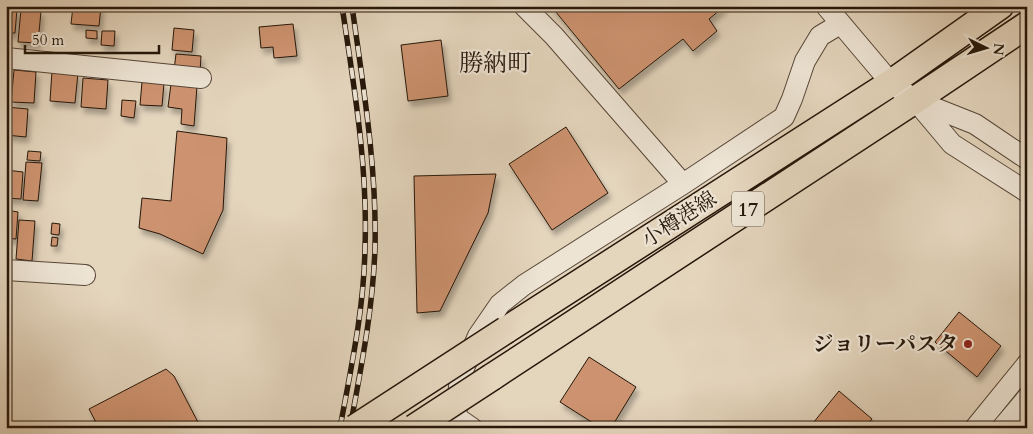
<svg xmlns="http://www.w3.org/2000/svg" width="1033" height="434" viewBox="0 0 1033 434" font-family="Cardo,'Noto Serif JP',serif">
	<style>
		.building { fill: #cd936f; stroke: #26170a; filter: url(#shadow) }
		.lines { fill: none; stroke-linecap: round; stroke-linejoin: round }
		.minor-casing { stroke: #564637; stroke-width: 22 }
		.major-casing { stroke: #26170a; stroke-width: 29 }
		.minor { stroke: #ede4d4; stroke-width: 20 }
		.major { stroke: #e4d5bd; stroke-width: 26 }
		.rail-casing { stroke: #26170a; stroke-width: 5.5 }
		.rail { stroke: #ede4d4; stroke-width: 4; stroke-dasharray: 11; stroke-linecap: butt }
		.major-bridge-casing { stroke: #26170a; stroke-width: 29; stroke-linecap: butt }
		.major-bridge { stroke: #e4d5bd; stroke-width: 26 }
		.poi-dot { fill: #8f2418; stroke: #ede4d4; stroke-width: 2 }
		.labels { text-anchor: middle; stroke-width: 4.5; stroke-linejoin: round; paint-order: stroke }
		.shield { fill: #ede4d4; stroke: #625447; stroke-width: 1 }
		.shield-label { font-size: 20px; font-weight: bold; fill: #26170a }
		.street-label { font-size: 21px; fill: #26170a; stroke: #ede4d4 }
		.poi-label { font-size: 21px; font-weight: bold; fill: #26170a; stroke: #ede4d4; text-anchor: end }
		.quarter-label { font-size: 24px; fill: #26170a; stroke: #ede4d4 }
	</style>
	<defs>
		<filter id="shadow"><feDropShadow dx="3" dy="5.5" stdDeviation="2.5" flood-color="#0004"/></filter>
	</defs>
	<rect width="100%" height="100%" fill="#e4d5bd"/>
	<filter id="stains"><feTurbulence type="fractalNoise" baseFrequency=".004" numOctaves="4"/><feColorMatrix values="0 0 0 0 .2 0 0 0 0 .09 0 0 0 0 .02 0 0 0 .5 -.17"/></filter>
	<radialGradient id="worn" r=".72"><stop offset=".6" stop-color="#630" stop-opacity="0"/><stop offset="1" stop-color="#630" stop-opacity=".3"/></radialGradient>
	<path class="building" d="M73,6h28l-2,20 -28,-2z
		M551,6h174l-16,13 8,12 -24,20 -10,-12 -64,50z
		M6,8l11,1 -2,24h-9z
		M21,9l20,2 -3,32 -20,-1z
		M293,24l4,32 -23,2 -1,-11 -12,1 -2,-21z
		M174,28l20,2 -2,22 -20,-2z
		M86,30l11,1v8l-11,-1z
		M102,31h13l-1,15 -13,-1z
		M441,40l7,56 -40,5 -7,-56z
		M176,54l25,2 -1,16 -26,-2z
		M14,70l22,2 -2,31 -23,-1z
		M52,71l26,2 -3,30 -25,-2z
		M83,78l25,2 -2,29 -25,-2z
		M142,82l22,1 -2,23 -22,-1z
		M171,84l26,2 -3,40 -13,-2 1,-15 -14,-2z
		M122,100l14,1 -2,17 -13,-2z
		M6,107l22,2 -2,28 -20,-2z
		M566,127l42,66 -56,37 -43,-66z
		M177,131l50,7 -4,72 -20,44 -43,-20 -21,-6 3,-30 29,3z
		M28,151l13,1 -1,9 -13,-1z
		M26,162l16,1 -4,38 -15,-1z
		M6,170l17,2 -2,27 -15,-1z
		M496,174l-8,39 -48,98 -23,2 -3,-137z
		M6,210l12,2 -2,27 -10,-1z
		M19,220l16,1 -3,40 -16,-2z
		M52,223l8,1 -1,11 -8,-1z
		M52,237l6,1 -1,8h-6z
		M959,312l42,34 -24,31 -42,-35z
		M589,357l47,30 -25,41h-10l-41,-26z
		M166,369l8,7 27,52h-102l-10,-19z
		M839,391l33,28 -7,9h-56z"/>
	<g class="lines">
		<defs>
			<path id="minor" d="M524,6l30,30 129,148
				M826,6l65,77 24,17 37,44 75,48
				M6,58l195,20
				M917,101l58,23 52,35
				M6,270l79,5
				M456,417l16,11
				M450,428l6,-11 4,-40 18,-41 22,-32 24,-19 159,-101 101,-67 8,-18 13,-38 15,-25 20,-12
				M975,428l52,-64
				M1002,428l25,-30"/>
			<path id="major" d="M506,330l385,-247 109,-77
				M492,377l423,-277 112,-75"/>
		</defs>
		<use href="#minor" class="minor-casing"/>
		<use href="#major" class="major-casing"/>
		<use href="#minor" class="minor"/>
		<use href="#major" class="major"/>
		<defs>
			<path id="rail" d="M340,428c11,-60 24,-119 25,-180 3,-81 -11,-162 -23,-242
				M350,428c11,-60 23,-119 25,-180 2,-81 -12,-162 -23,-242"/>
		</defs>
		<use href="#rail" class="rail-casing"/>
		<use href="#rail" class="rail"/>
		<defs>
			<path id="major-bridge" d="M355,428l151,-98
				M414,428l78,-51"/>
		</defs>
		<use href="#major-bridge" class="major-bridge-casing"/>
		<use href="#major-bridge" class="major-bridge"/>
	</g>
	<circle class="poi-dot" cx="968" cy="344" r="5"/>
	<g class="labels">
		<rect class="shield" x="732" y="191.5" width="32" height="35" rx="4"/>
		<g class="shield-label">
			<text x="748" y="216">17</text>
		</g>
		<g class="street-label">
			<text transform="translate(679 219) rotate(-33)" y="7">小樽港線</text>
		</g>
		<g class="poi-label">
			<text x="958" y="351">ジョリーパスタ</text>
		</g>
		<g class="quarter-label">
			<text x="495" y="71">勝納町</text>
		</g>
	</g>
	<rect width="1033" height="434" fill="none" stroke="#e4d5bd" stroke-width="25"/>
	<rect x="8" y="8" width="1018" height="419" fill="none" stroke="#26170a" stroke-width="2.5"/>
	<rect x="12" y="12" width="1008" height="409" fill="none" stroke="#26170a"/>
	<g transform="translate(986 48) rotate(95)" stroke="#ede4d4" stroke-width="4" paint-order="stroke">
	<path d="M0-4L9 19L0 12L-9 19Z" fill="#26170a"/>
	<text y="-8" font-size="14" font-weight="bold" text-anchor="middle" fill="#26170a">N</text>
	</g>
	<path d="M25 45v8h134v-8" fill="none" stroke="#26170a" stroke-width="2.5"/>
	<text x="32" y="45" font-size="15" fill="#26170a" stroke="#ede4d4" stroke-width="4" paint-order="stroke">50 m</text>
	<rect width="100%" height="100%" filter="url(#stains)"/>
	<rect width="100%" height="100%" fill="url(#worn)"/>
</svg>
